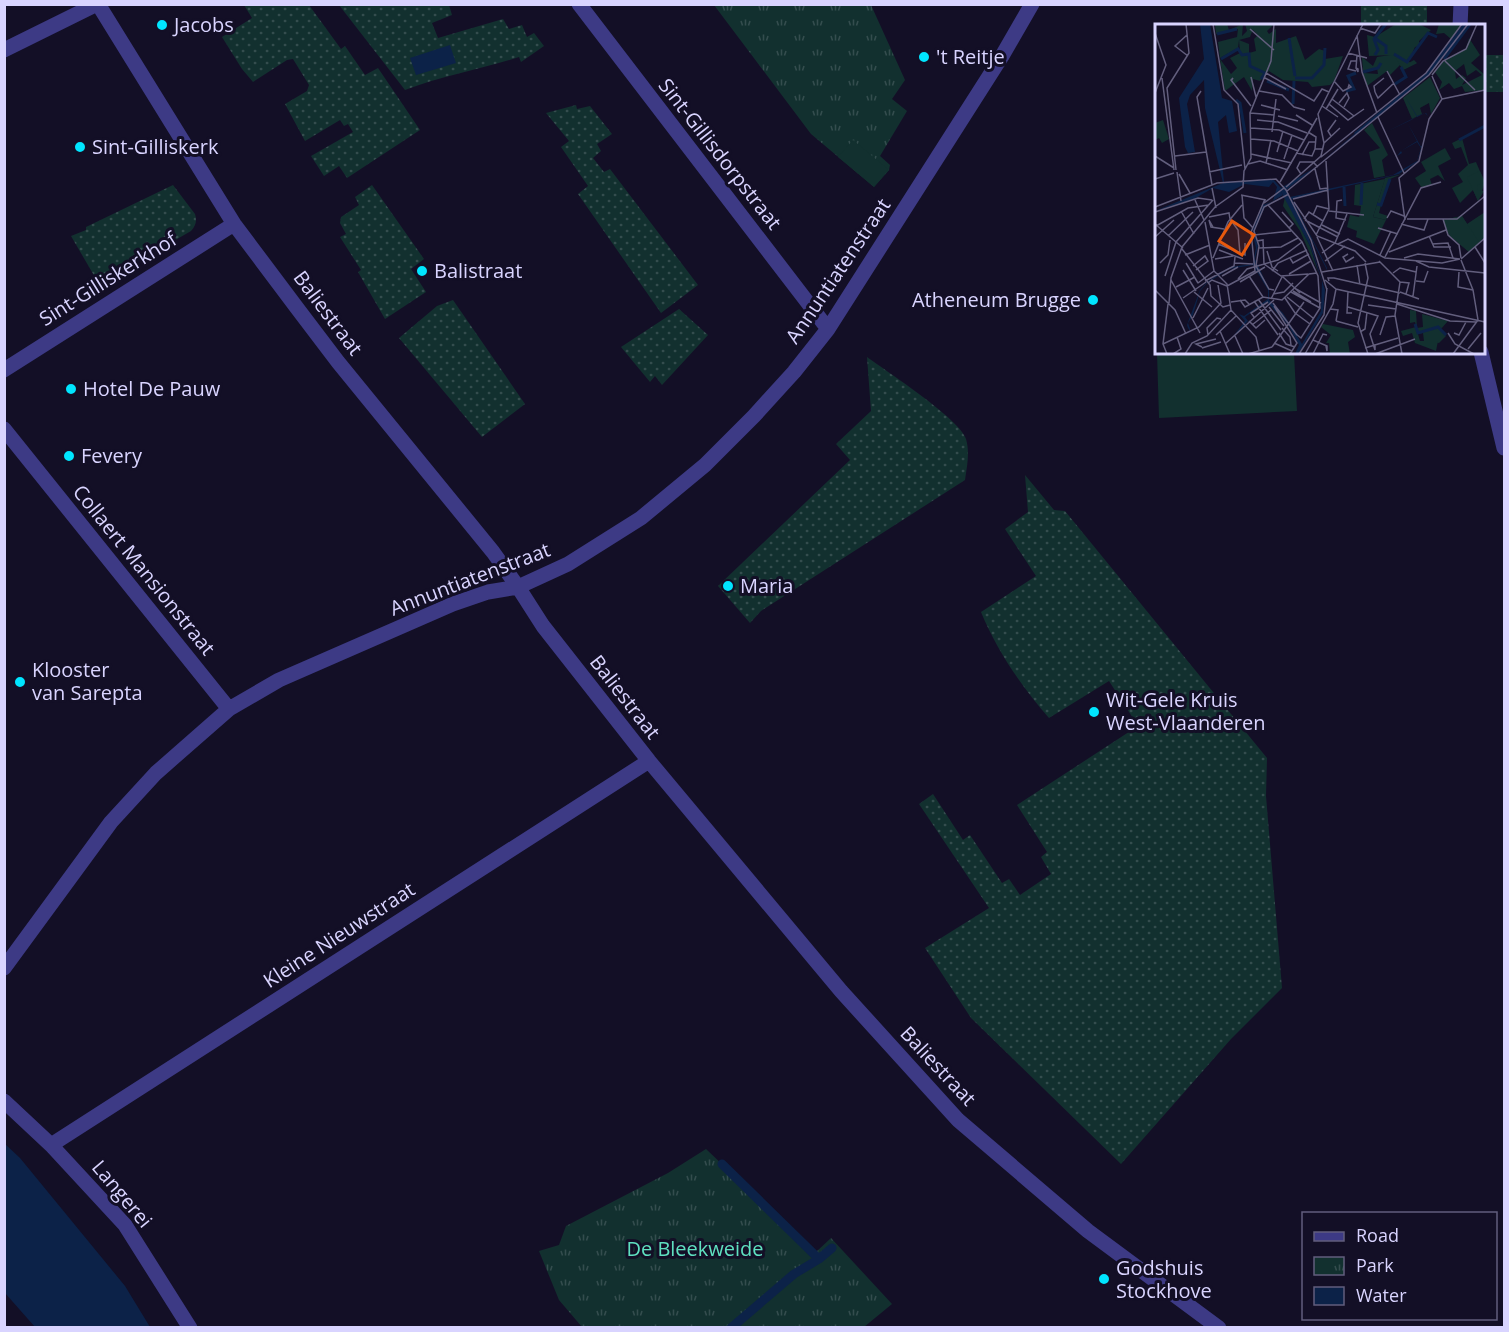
<svg xmlns="http://www.w3.org/2000/svg" width="1509" height="1332" viewBox="0 0 1509 1332" font-family="'Open Sans',sans-serif">
	<style>
		.grass { fill: url(#grass-dots) }
		.park { fill: url(#park-tufts) }
		.pitch { fill: #12302f }
		.water { fill: #0c2248 }
		.lines { fill: none; stroke-linecap: round; stroke-linejoin: round }
		.stream { stroke: #0c2248; stroke-width: 9 }
		.street { stroke: #3d3a85; stroke-width: 15 }
		.poi-dot { fill: #00e5ff; stroke: #130f26; stroke-width: 2 }
		.labels { text-anchor: middle; stroke-width: 6; stroke-linejoin: round; paint-order: stroke }
		.poi-label { font-size: 20px; fill: #d9d4ff; stroke: #130f26; text-anchor: start }
		.street-label { font-size: 20px; fill: #d9d4ff; stroke: #130f26 }
		.park-label { font-size: 20px; fill: #5fe0c0; stroke: #130f26 }
		.inset-river { fill: none; stroke: #0c2248; stroke-width: 3 }
		.inset-road { fill: none; stroke: #625e7d; stroke-width: 1.5 }
		.view { fill: #e8590c; fill-opacity: 0.15; stroke: #e8590c; stroke-width: 3 }
		.inset-edge { fill: none; stroke: #d9d4ff; stroke-width: 3 }
	</style>
	<defs>
		<pattern id="grass-dots" width="8" height="8" patternUnits="userSpaceOnUse" patternTransform="scale(1.5)"><rect width="8" height="8" fill="#12302f"/><path d="M2 2h.1M6 6h.1" fill="none" stroke="#344d4e" stroke-width="1.8" stroke-linecap="round"/></pattern>
		<pattern id="park-tufts" width="24" height="20" patternUnits="userSpaceOnUse" patternTransform="scale(1.5)"><rect width="24" height="20" fill="#12302f"/><path d="M3 7l-1-3M5 7V3M7 7l1-3M15 17l-1-3M17 17v-4M19 17l1-3" fill="none" stroke="#344d4e"/></pattern>
	</defs>
	<rect width="100%" height="100%" fill="#130f26"/>
	<path class="grass" d="M244,5h65l32,44 4,-3 20,29 13,-7 42,62 -73,48 -8,-12 -15,10 -13,-20 42,-24 -5,-8 -4,2 -4,-6 -35,21 -20,-37 22,-13 2,-6 -16,-26 -6,1 -34,22 -11,-13 -20,-32 30,-19z
		M339,5h110l3,10 -20,8 6,15 65,-19 6,10 13,-4 5,12 7,-4 10,13 -23,16 -2,-5c-37,12 -78,19 -114,33z
		M1361,5h66v20h-66z
		M1486,55h18v37h-19z
		M576,105l1,4 13,-3 22,28 -15,10 4,7 -8,7 11,14 6,-3 88,116 -37,28 -83,-119 10,-8 -27,-39 8,-6 -23,-28z
		M173,185l22,29c2,7 1,11 -4,17l-92,53 -28,-48 15,-6v-3z
		M372,185l52,74 -13,10 15,23 -41,27 -27,-47 3,-2 -21,-33 6,-3 -6,-11 1,-6 18,-12 -4,-8z
		M453,300l72,104 -43,33 -83,-99 38,-32z
		M679,309l29,26 -46,50 -7,-9 -5,6 -29,-35z
		M867,357c19,14 93,62 99,82 4,14 1,27 -1,41l-204,131 -11,12 -32,-37 132,-126 -14,-16 35,-33z
		M1025,475l29,35 11,1 202,247 -1,38 16,192 -51,51 -110,125 -150,-146 -46,-70 64,-40 -70,-104 14,-10 30,46 7,-5 32,48 7,-4 11,16 31,-21 -10,-17 6,-5 -30,-47 121,-79 -29,-45 -60,37c-27,-31 -52,-67 -68,-106l55,-36 -31,-47 23,-17z"/>
	<path class="park" d="M714,5h157l34,75 -13,19 15,12 -27,45 10,9 -1,5 -15,17 -63,-53z
		M706,1149l109,104 16,-15 61,66 -28,23h-282l-23,-27 -20,-49 20,-6 7,-19 102,-53z"/>
	<path class="pitch" d="M853,140l36,30 -15,17 -36,-30z
		M1157,353h137l3,58 -138,7z"/>
	<path class="water" d="M450,45l6,18 -40,12 -6,-17z
		M4,1143l16,15 105,128 25,41h-115l-30,-34z"/>
	<g class="lines">
		<path class="stream" d="M722,1164l97,95
			M731,1328l63,-54 25,-15 13,-11"/>
		<path class="street" d="M98,4l136,220 63,84 41,54 155,190 25,35 25,39 106,135 192,230 117,129 130,111 131,97
			M579,4l249,325
			M1460,26l1,-22
			M4,50l93,-46
			M1481,352l23,96
			M4,370l230,-146
			M4,429l225,280
			M4,968l107,-146 45,-49 73,-64 50,-29 174,-76 35,-12 30,-5 50,-23 73,-46 64,-53 49,-49 40,-44 34,-43 174,-273 30,-52
			M4,1101l47,44 74,80 65,103
			M51,1145l598,-384"/>
	</g>
	<g class="poi-dot">
		<circle cx="162" cy="25" r="6"/>
		<circle cx="924" cy="57" r="6"/>
		<circle cx="80" cy="147" r="6"/>
		<circle cx="422" cy="271" r="6"/>
		<circle cx="1093" cy="300" r="6"/>
		<circle cx="71" cy="389" r="6"/>
		<circle cx="69" cy="456" r="6"/>
		<circle cx="728" cy="586" r="6"/>
		<circle cx="20" cy="682" r="6"/>
		<circle cx="1094" cy="712" r="6"/>
		<circle cx="1104" cy="1279" r="6"/>
	</g>
	<g class="labels">
		<g class="poi-label">
			<text x="174" y="32">Jacobs</text>
			<text x="936" y="64">'t Reitje</text>
			<text x="92" y="154">Sint-Gilliskerk</text>
			<text x="434" y="278">Balistraat</text>
			<text x="1081" y="307" text-anchor="end">Atheneum Brugge</text>
			<text x="83" y="396">Hotel De Pauw</text>
			<text x="81" y="463">Fevery</text>
			<text x="740" y="593">Maria</text>
			<text x="32" y="677">Klooster<tspan x="32" dy="23">van Sarepta</tspan></text>
			<text x="1106" y="707">Wit-Gele Kruis<tspan x="1106" dy="23">West-Vlaanderen</tspan></text>
			<text x="1116" y="1275">Godshuis<tspan x="1116" dy="23">Stockhove</tspan></text>
		</g>
		<g class="street-label">
			<text transform="translate(720 154) rotate(52)" y="7">Sint-Gillisdorpstraat</text>
			<text transform="translate(838 271) rotate(-56)" y="7">Annuntiatenstraat</text>
			<text transform="translate(108 279) rotate(-32)" y="7">Sint-Gilliskerkhof</text>
			<text transform="translate(328 313) rotate(53)" y="7">Baliestraat</text>
			<text transform="translate(144 570) rotate(51)" y="7">Collaert Mansionstraat</text>
			<text transform="translate(470 579) rotate(-21)" y="7">Annuntiatenstraat</text>
			<text transform="translate(625 697) rotate(52)" y="7">Baliestraat</text>
			<text transform="translate(339 935) rotate(-33)" y="7">Kleine Nieuwstraat</text>
			<text transform="translate(938 1066) rotate(47)" y="7">Baliestraat</text>
			<text transform="translate(122 1194) rotate(50)" y="7">Langerei</text>
		</g>
		<g class="park-label">
			<text x="695" y="1256">De Bleekweide</text>
		</g>
	</g>
	<g transform="translate(1155 24)">
		<rect width="330" height="330" fill="#130f26"/>
		<path d="M100,0h19l-7,7 2,3 7,-5v14l20,-7 9,24 14,-11 6,2v8l18,-3 -9,25 -4,4 -18,2 -4,-5 -25,-2 -14,-9 -9,10 -7,-2 -1,12 -8,-14 -19,14 -5,-32 11,15 6,-6 -7,-10 10,-5 -1,-13 10,4v9l7,-2 -2,-12 4,-4 -6,-6zM284,0h23l-11,15 -7,-6 -8,1zM314,14l11,17 -9,8 14,12v15l-20,2 -3,-6 -8,3 -5,-6 -10,7 3,-8 -7,-10 8,-11 23,-12zM309,40l3,12 9,-6 6,5 -20,10 4,-7 -4,-3 -6,4 -1,-8zM241,30l11,10 7,-4 3,3 -14,7 -3,-5 -10,10 -3,-4 -20,15 -4,-13 15,1 -1,-6 -14,3 -1,-14 11,9 4,-9zM275,53l10,21 -9,16 -2,-11 -9,5 2,6 -10,5 -9,-21zM217,99l16,32 -6,5 3,16 -11,2 -5,-26 11,-4 -16,-18zM307,114l7,26 7,-2 9,21 -7,18 -5,-11 -13,13 -8,-15 11,-6 -5,-8 10,-9 -7,-18 -6,2 -3,-6zM290,124l6,11 -13,7 7,15 -7,-6 -8,4 2,6 -10,3 -7,-10 11,-7 -5,-9zM247,150l-12,5 -7,18 -4,16 9,3 -2,4 -13,-3 12,-39zM330,188v25l-16,15 -20,-17 -6,-15 19,-4 5,8z" fill="#12302f" fill-rule="evenodd"/>
		<path d="M60,0h12l2,6 14,-6 -1,12 5,-5 -2,-7h10l-5,13 -11,3 -1,8 -18,10 -2,-16 19,-5 1,-8 -22,5zM325,147l5,11 -8,3 1,5 6,1 -6,10 -11,-24zM307,192l17,26 -10,10 -20,-17 -6,-15zM255,286l6,1 1,17 6,-1 -1,-13 26,7 -7,8 5,7 -7,7 -15,-2 -1,-8 -5,1 -3,-12 -5,1z" fill="#12302f"/>
		<path d="M241,0h23l12,6 -12,11 1,5 -5,1 -7,15 9,1 -14,7 -9,-15 -25,1 -2,-21 8,2zM8,96l6,19 -7,4 -3,-5 -4,2v-17zM130,173l25,49 8,26 -18,-41 -17,-25zM261,303l4,14h18l-2,10 -21,-8 -3,-10 -9,3 -2,-5z" fill="#12302f"/>
		<path d="M230,155l-12,38 13,3 -12,24 -18,-7 1,-6 -10,-4 3,-12 9,2 1,-3 1,-8 -7,-1 1,-20zM168,300l30,6 2,7 -7,5 2,12h-20l-1,-11h-3l5,-8 -10,-8z" fill="#12302f"/>
		<path d="M45,0h10l12,74 10,3 5,30 -8,2 -3,-18 -8,7 6,60 49,-3 8,9 35,-21 -30,23 23,48 16,52 -2,23 -25,41h-3l4,-9 -11,-20 -21,-23 -22,15 3,4 -16,17 13,-17 -6,-7 5,2 24,-17v-9l-15,-25 -24,4 -22,14 -7,8 -7,24 -5,8 3,9 -3,-4 -1,-3 13,-35 7,-8 23,-15 23,-3 3,-16 -4,-16 11,-27 10,-4 4,-14 -4,-5 -4,5 -24,-3 -16,8 -16,-4 -19,11 -39,12 68,-28 -18,-75 -1,-28 -14,15 -3,9 8,48 -7,1 -3,-6 -6,-49 25,-39zM124,164l31,58 12,35 -1,30 -19,33 -19,-31 -14,-13v-11l-14,-30 3,-13 -4,-15 12,-26 17,-10zM309,0l-36,51 -110,90 108,-92zM250,72l12,20 8,-3h1l2,3 -3,-3 -18,9 14,25 3,-6 -7,21 -18,12 -107,25 35,69v2l-37,-73 103,-22 24,-14 4,-13 -4,-6 -16,9 1,2 -5,3 4,-5 16,-10 -10,-19 -21,10 26,-13 -9,-17 9,17 5,-2z" fill="#0c2248" fill-rule="evenodd"/>
		<path class="inset-river" d="M62,10l20,-5M134,14l6,38M221,15l10,7v8M239,30l13,8 21,-29 9,4M220,31l3,-5 -4,-11 12,-15M66,35l17,-10 4,6 7,-1 1,12 15,7 -4,6M289,35l26,-35M208,48l15,-4 3,-5M140,54h17l12,-13 1,-17M112,57l22,9M240,60l11,-7 -5,-10M191,67l8,-2 -6,-13 8,-3M81,76l4,3 5,30M138,80l1,-23M200,110l74,-61 36,-49M304,116l26,-14M189,163l1,19M222,180l4,1 9,-26M206,181l1,-22M260,300l3,9 20,-6 8,8"/>
		<path class="inset-road" d="M58,0l11,66 14,14 7,65M205,4l15,5 6,-9M95,5l24,21M0,9l11,32 -11,28M32,11l-12,11 13,10M202,11l5,37 15,41M193,29l19,5M201,37h-5l-3,8 8,2M290,37l30,29M201,44l2,1v3l-2,-4 1,-13M232,47l13,24M111,49l48,28 8,-12 7,3M277,51l11,-14 23,-12 11,-25M277,52l10,23M96,53l5,20M7,54l12,92M110,54l21,11M76,57l2,-3 -2,2 20,26M179,57l9,10 8,-4 -2,-2 -1,3M46,67l-4,6 15,88M104,67l23,4 12,12 11,3M220,68l3,6 16,-15M220,68l-1,-6 10,-8M177,75l22,17M287,75l43,-9M184,79l8,-10 2,5 -5,9M174,80l19,16 16,-11M106,81l19,5M167,82l16,11M171,85l12,-20M95,89l24,2M141,91l16,10M123,92l20,5M223,93l26,56M102,96l21,2 29,11M96,104l28,2 25,10M117,108l4,-33M153,108l8,5 -1,12M176,112l-3,-5 8,-11M96,115l23,2 24,10M169,119l16,-15M122,128l6,-21M141,129l16,3 3,-7h8M96,130l41,9M147,131l7,-13h6M0,132l19,12M20,132l31,-4M166,133l105,-84 36,-49M129,135l8,-24M111,139l5,-23M93,140l12,-3 28,9M160,145l5,20 8,-1M21,146l-9,-82 22,-35 -3,-29M22,148l4,29M54,148l33,-7M24,150l11,19M146,150l-4,-6 3,-6h13l5,5M0,155l19,-6M125,158l37,-64M131,163l35,-31 3,-13 -6,-29 45,-90M57,164l4,20M132,167l142,-116 39,-51M86,171l25,5M87,171l2,23 9,10M138,175l35,-9M40,176l9,20M187,176l-5,1 -1,17 10,2M139,178l23,34 38,15 11,11M109,179l20,-15M113,181l34,37 16,34 2,32 -19,30 -5,-4M0,183l62,-24 59,-4 10,11 25,50 16,50M26,187l13,23M174,187l35,4M0,188l43,-14 14,2M127,188l11,12 -4,4M158,191l4,-9 12,3M54,193l20,-4 1,6M232,194l4,-7 13,5M75,195l8,11 2,24M149,195l5,-7 14,9M252,195h50l28,-23M288,195l5,16 11,10 2,13M150,196l33,17M250,196l-6,-42 20,-17 10,-42 13,-20M50,198l9,49 13,13 4,26M0,200l28,24M246,200l23,6 4,-11M167,201l18,9M1,202l32,-18 21,-3M58,203l-4,-7 2,7 13,2M223,204l20,6M99,211l37,-4M161,211l13,-26 -3,-48M13,212l25,-24M274,212l5,11h17M0,213l19,-17M162,213l16,34M102,217l6,-1 1,24M63,220l27,11v-12M183,220l10,-5 37,19 57,5 18,-4M277,220l16,-1 5,15M320,223l10,16M104,224l22,-1 17,-9M27,225l28,36 1,11 12,11 7,-2M64,226l24,9M112,227l5,16 6,4M234,228l57,-22M167,229l13,-10 12,-29M193,230l-5,3 3,5 8,-5M30,231l25,-10M225,231l11,-24M230,233l36,-69 20,-6M58,234l15,-36 14,-17M135,234l3,5 16,-9M249,234l14,-4 42,5M60,235l18,-3M306,235l24,-21M170,237l20,-15M224,237l21,21 -5,33 7,39M261,237l13,6 56,6M5,239l8,-8 2,-15M31,239l12,20M80,239l18,1M210,239l3,15 -10,45 10,31M109,240l17,12 27,-2M202,241l3,20M38,242l12,-10 3,5 -12,9M28,246l13,21M117,247l6,-8 29,-13M167,248l58,-10M304,248l-1,15 15,3M238,249l7,-5 16,4M134,250l22,-13M10,252l11,-34 37,-42M67,252l16,-9M94,252l14,21M127,252l18,17M83,255l9,-10 31,-9 24,-18M16,256l29,53M170,256l11,9 149,33M50,257l29,-15 1,-9M174,257l-1,-3h6l66,15M261,257l8,1 4,-11M85,258l25,-15M245,258l9,1 -3,11M43,259l16,-12M53,259l4,-3 15,6M72,262l28,-15 -4,-39 14,-33M21,263l19,-10M141,265l25,14M0,266l20,20 11,24M119,266l-5,-1 -13,-23 3,-20 -5,-15 10,-24 25,-13M138,267l18,11M193,267l-1,22h5M39,268l18,15M136,268l29,16M245,268l19,7M118,270l11,-2 9,-9M258,272l4,-30M132,273l26,21M28,274l23,-16M130,274l10,15 15,11M103,275l23,31M116,275l11,-22M85,276l5,7 18,-10 19,3 27,-26 8,-1M99,277l24,34M76,278l14,-2 4,4M14,279l2,-25 11,-31 33,-40 28,-20 1,-16 7,-13 -1,-45 21,-52 3,-37M118,279l24,32M242,280l53,17 26,1M213,281l28,4M119,282l23,37 -7,11M114,283l15,19M193,283l30,9 -8,18 5,16v-6M175,285l8,1 -2,11M99,293l-3,-4 17,-11M38,294l15,-30M94,297l7,7 9,-8M181,297l22,6M97,301l19,-15M127,304l8,9 1,8M65,307l10,23M205,308l5,-3 2,-17M124,309l7,11 9,3M293,309l7,11 19,10M299,309l5,2 7,-13M53,311l-1,-7 10,-10 4,1M61,311l20,-19M225,311l6,-18 9,-1M80,312l8,18M158,316l14,6v5l-1,-5M119,319l18,8M8,320l36,-17 22,-24 -3,-18M70,320l49,-44M47,323l-6,-3 20,-5M117,323l32,-45M47,324l19,-6M210,324l33,-10M313,325l13,-16M12,330l-4,-10 5,-40M18,330l8,-5 -4,-12M30,330l7,-11 15,-7 24,-26 25,27 3,13M93,330l24,-7M144,330l25,-39 3,-27M150,330l28,-50 3,-15M158,330l10,-20 4,1M220,330l40,-15M298,330l25,-34 -5,-30 -12,-30"/>
		<path class="view" d="M77,197l22,14 -12,20 -23,-14z"/>
		<rect width="330" height="330" class="inset-edge"/>
	</g>
	<rect width="1509" height="1332" fill="none" stroke="#d9d4ff" stroke-width="12"/>
	<rect x="1302" y="1212" width="195" height="108" fill="#130f26" stroke="#625e7d" stroke-width="1.5"/>
	<rect x="1314" y="1232" width="30" height="9" fill="#3d3a85" stroke="#625e7d" stroke-width="1.5"/>
	<text x="1356" y="1242" font-size="18" fill="#d9d4ff">Road</text>
	<rect x="1314" y="1257" width="30" height="18" fill="url(#park-tufts)" stroke="#625e7d" stroke-width="1.5"/>
	<text x="1356" y="1272" font-size="18" fill="#d9d4ff">Park</text>
	<rect x="1314" y="1287" width="30" height="18" fill="#0c2248" stroke="#625e7d" stroke-width="1.5"/>
	<text x="1356" y="1302" font-size="18" fill="#d9d4ff">Water</text>
</svg>
